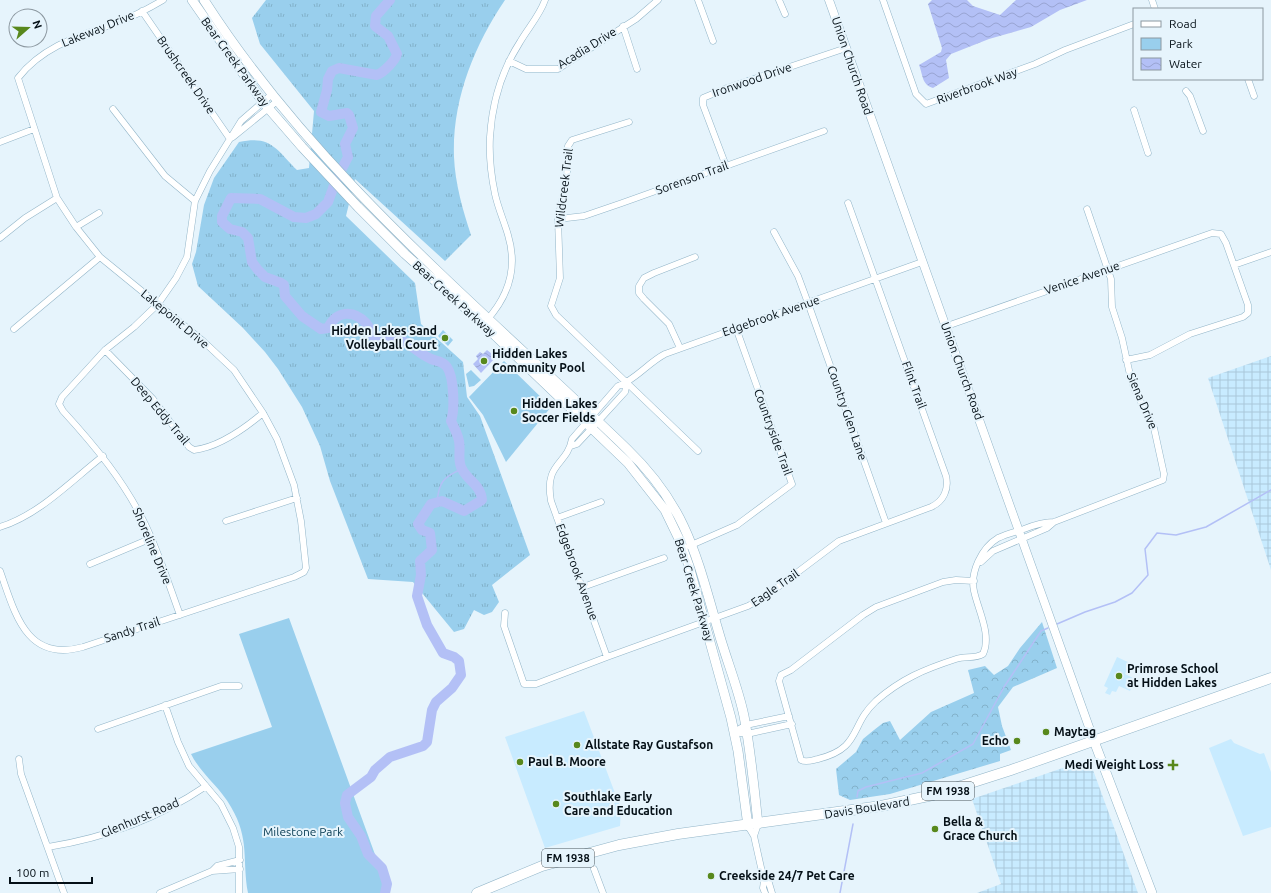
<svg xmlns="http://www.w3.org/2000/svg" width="1271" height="893" viewBox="0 0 1271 893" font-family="Ubuntu,sans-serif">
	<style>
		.built { fill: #c8ebff }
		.industrial { fill: url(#industrial-grid) }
		.grass { fill: url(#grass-tufts) }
		.forest { fill: url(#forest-crowns) }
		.green { fill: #99cfed }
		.water { fill: url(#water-waves) }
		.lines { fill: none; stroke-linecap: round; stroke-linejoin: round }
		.stream { stroke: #b3c0f6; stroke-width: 1.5 }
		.river { stroke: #b3c0f6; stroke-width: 10 }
		.minor-casing { stroke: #92b5c8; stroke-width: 7 }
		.tertiary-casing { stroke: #92b5c8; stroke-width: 9 }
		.secondary-casing { stroke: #92b5c8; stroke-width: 10 }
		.primary-casing { stroke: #92b5c8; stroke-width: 11 }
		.minor { stroke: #fff; stroke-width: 6 }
		.tertiary { stroke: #fff; stroke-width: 8 }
		.secondary { stroke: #fff; stroke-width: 9 }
		.primary { stroke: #fff; stroke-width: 10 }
		.poi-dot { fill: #58881c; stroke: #e6f4fc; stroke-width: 1.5 }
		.labels { text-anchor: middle; stroke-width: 4; stroke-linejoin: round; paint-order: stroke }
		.shield { fill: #e6f4fc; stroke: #48545b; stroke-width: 1 }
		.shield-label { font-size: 11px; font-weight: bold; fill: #040f16 }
		.street-label { font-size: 12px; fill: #040f16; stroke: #e6f4fc }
		.poi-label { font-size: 12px; font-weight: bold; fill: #040f16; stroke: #e6f4fc; text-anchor: start }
		.park-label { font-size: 12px; fill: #0e4057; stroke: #e6f4fc }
	</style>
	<defs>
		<pattern id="industrial-grid" width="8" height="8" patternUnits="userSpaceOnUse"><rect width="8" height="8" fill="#c8ebff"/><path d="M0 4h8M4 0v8" fill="none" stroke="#aac8da"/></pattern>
		<pattern id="grass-tufts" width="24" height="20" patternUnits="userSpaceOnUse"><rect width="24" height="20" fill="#99cfed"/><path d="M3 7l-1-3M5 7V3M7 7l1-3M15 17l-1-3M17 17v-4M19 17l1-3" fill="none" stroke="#82b1ca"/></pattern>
		<pattern id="forest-crowns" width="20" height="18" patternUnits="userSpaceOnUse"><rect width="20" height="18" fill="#99cfed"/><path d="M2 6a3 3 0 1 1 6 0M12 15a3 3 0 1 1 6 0" fill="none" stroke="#82b1ca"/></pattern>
		<pattern id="water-waves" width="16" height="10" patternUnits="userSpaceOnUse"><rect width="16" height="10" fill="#b3c0f6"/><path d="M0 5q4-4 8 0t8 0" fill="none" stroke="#98a4d2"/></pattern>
	</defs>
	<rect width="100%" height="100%" fill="#e6f4fc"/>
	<path class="built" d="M1117,657l13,6 -5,11 10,5 -5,12 -11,-5 -3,6 -4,-1 -2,4 -5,-2 3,-5 -4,-2z
		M584,711l37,98 -1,17 -75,22 -40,-111z
		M1231,739l3,4 26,11 4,-1 7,19v55l-28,9 -34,-88z"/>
	<path class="industrial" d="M1271,356v214l-63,-192z
		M1089,759l49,134h-161l24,-9 -29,-85z"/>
	<path class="grass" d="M266,0h239c-31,46 -53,100 -51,157 1,26 9,54 17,78l-26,26 -90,-82 -9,37 69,67 6,41 42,38 4,35 13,19 50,139 -38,30 7,17 -7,10 -8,3 -10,-5 -10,19 -10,3 -41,-50 -45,-3 -38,-98 -10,-35 -18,-39 -24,-38 -13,-17 -22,-24 -45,-42 -6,-22 4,-12 8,-47 10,-27 25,-36c32,-7 37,7 58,28l12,-2 5,-57 -54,-67 -8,-26z"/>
	<path class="forest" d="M1042,622l15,46 -44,19 -15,20 4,19 9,24 -11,4v7l-110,33 -40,6 -11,-5 -3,-26 20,-17 7,-13 11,-9 9,-7 7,-2 10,19 31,-28 43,-19 -6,-23 17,-4 9,9 14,-9 12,-18z"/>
	<path class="green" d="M443,330l10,10 -5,6 -10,-10z
		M504,361l47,46 -45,55 -23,-47 -14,-18z
		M471,370l10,10 -7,6 -5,1 -3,-13z
		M289,618l100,275h-141c-6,-33 2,-54 -17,-86 -11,-20 -30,-33 -40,-53l81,-27 -33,-93z"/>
	<path class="water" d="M932,0h35l6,6 27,9 16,-15h71l-27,10 -29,17 -42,12 -38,15 -5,6 3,18 -16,10c-11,-3 -10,-13 -14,-23l22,-13 1,-4 -14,-44z
		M487,350l9,7 -15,16 -8,-9 5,-5 -2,-3 4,-4 3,2z"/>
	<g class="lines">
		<path class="stream" d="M437,502c2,-20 6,-25 25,-33
			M1057,624l28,-12 30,-10 17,-9 16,-18 -3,-26 12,-16 19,2 30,-8 65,-37
			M857,797l1,-6 8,-4 56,-14 51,-29 31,-57 37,-56 7,-3
			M840,893l13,-69"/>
		<path class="river" d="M385,893l2,-9 -5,-16 -14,-14 -7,-18 -13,-19 -3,-14 2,-8 24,-18 4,-7 15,-13 33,-11 4,-4 5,-32 4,-8 16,-14 9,-13 -2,-14 -5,-4 -11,-4 -16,-28 -10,-29 4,-21 -1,-14 12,-11 -2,-17 -8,-3 -4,-6 13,-20 11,-3 22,10 18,-11c-1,-15 -14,-19 -20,-31 -5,-8 -1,-18 -3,-28 -1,-6 -5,-14 -8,-20 4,-11 3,-44 -4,-54 -4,-6 -11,-6 -16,-8 -25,-12 -20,-23 -53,-18 -10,-7 -6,-11 -12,-18 -13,-14 -30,-12 -38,5l-7,1 -19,-13 -17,-20 -1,-11 -3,-2 -16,-6 -7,-7 -6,-8 -4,-24 -6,-6 -12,-3 -8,-7v-6l9,-18 29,1 34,18 12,1 10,-4 12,-12 8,-22 12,-23 -3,-13 8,-16 -4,-13 -2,-2 -18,3 -8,-4 6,-22 1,-11 4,-8 7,-3 38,7c7,-3 18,-14 20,-21l-9,-18 -13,-10 1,-10 14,-16"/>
		<defs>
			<path id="minor" d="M698,0l15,41
				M779,0l6,14
				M883,0l33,94 10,10 109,-40 30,-14 69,-26
				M1152,0l3,9
				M142,11l88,128
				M623,26l14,43
				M509,61l17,8h32l78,-50 22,-19
				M1248,79l6,17
				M1186,91l4,5 13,35
				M113,109l52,67 30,25
				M1134,110l14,43
				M629,122l-57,18 -4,6 -1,32 -9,41 2,59 -9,28 5,9 142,136
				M233,137l43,-35
				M0,142l34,-13
				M726,166l-23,-61v-7l24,-10 119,-40
				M558,219l26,-3 38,-13 202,-72
				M76,227l23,-14
				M774,232l24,44 10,27 78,220
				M0,238l25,-20 32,-20
				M1234,265l37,-13
				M486,321c22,-24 32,-53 22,-86 -4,-14 -10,-27 -13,-41 -4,-19 -6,-38 -5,-57 2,-33 12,-67 30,-95 8,-14 20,-27 25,-42
				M947,326l265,-93 9,1 5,9 22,62v8l-5,4 -53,17 -40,21 -24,5
				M14,329l86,-72
				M680,348l-11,-24 -25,-25 -5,-6v-7l5,-8 10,-5 41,-16
				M105,350l48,49 36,48 5,3c25,-3 50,-21 69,-37
				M571,446l6,-2 15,-16 33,-36 2,-9
				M557,518l44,-16
				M226,521l71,-23
				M0,527c39,-12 71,-46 103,-71
				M689,546l48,-21 55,-41 -56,-156
				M981,562l12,-11 54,-23 7,-6
				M90,564l62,-26
				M0,571c15,42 26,92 83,76l211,-70 10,-5 2,-4 -5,-47 -7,-36 -17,-46 -14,-26 -29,-43 -31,-29 -103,-84 -24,-30 -19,-29 -39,-120c25,-32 61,-42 98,-55 16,-6 32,-14 47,-23
				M974,581l-18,-1 -13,2 -67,25 -13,8 -72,55 -10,5 -2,6 22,79c5,3 12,0 17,-1 44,-11 31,-33 58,-58 25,-22 49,-32 80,-42 9,-3 19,0 27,-5 9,-19 -5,-44 -9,-63 -4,-18 7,-43 24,-53 8,-4 17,-6 26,-9 10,-4 19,-7 30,-7l109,-42 1,-6 -10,-46 -20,-40 -4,-13 -8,-37 -10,-31 -1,-28 -24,-70
				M583,587l81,-29
				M505,613l-1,13 20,58h12l71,-27 141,-51 18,-10 73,-55 92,-34c13,-6 18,-18 15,-31l-98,-273
				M180,615c-11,-30 -21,-62 -35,-91 -21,-43 -50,-78 -82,-113l-4,-7 3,-7 43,-47 29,-23 24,-23 18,-26 11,-21 8,-56 15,-30 31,-50 30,-26
				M607,657l-56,-156c-7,-39 16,-35 21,-62l46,-53c16,-5 31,-24 47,-32l257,-92
				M165,705l13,37 11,24 32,38 12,24 6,19v46
				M98,729l123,-43h18
				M734,732l13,2 45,-10
				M734,732l12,-7 43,-9
				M19,759l2,15 43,119
				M748,826l6,10 4,-12
				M754,836l10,45
				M48,847c56,-9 111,-29 158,-61
				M594,869l9,24
				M212,871l28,-2
				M160,893l52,-22 5,-5 23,-6
				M765,893l-2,-5 1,-7 5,2 3,10"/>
			<path id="tertiary" d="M829,0l265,741"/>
			<path id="secondary" d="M192,0l71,102 39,45 56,60 47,47 78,70 145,139 37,47 15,31 9,25 42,152 7,33 10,75
				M204,0c112,175 275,306 423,449 59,57 69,105 91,181 8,29 20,57 26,86 7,36 10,72 14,108
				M1094,741l58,152"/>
			<path id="primary" d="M477,893l65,-27 77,-21 59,-11 203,-28 52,-11 78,-25 260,-92"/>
		</defs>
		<use href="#minor" class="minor-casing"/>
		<use href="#tertiary" class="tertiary-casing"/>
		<use href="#secondary" class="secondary-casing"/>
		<use href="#primary" class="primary-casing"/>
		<use href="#minor" class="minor"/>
		<use href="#tertiary" class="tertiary"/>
		<use href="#secondary" class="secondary"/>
		<use href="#primary" class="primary"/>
	</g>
	<g class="poi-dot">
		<circle cx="445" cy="338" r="4"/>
		<circle cx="484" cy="361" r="4"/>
		<circle cx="514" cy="411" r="4"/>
		<circle cx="1119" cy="676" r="4"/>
		<circle cx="1046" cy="732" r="4"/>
		<circle cx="1017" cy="741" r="4"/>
		<circle cx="577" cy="745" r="4"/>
		<circle cx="520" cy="762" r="4"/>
		<path d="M1171 759h4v4h4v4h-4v4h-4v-4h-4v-4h4z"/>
		<circle cx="556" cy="804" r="4"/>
		<circle cx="935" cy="829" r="4"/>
		<circle cx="711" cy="876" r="4"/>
	</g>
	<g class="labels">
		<g class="shield">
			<rect x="922" y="782" width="52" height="18" rx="3"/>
			<rect x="542" y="849" width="52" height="18" rx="3"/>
		</g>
		<g class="shield-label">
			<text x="948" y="795">FM 1938</text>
			<text x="568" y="862">FM 1938</text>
		</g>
		<g class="street-label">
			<text transform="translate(98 29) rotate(-22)" y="4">Lakeway Drive</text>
			<text transform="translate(587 48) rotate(-32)" y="4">Acadia Drive</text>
			<text transform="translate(235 62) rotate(54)" y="4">Bear Creek Parkway</text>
			<text transform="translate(852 66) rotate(71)" y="4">Union Church Road</text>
			<text transform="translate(186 75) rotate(55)" y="4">Brushcreek Drive</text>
			<text transform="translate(752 80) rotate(-19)" y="4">Ironwood Drive</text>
			<text transform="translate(977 86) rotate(-20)" y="4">Riverbrook Way</text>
			<text transform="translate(692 178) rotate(-20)" y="4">Sorenson Trail</text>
			<text transform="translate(564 188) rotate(-83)" y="4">Wildcreek Trail</text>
			<text transform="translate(1082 278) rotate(-19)" y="4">Venice Avenue</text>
			<text transform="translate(454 299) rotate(42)" y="4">Bear Creek Parkway</text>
			<text transform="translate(771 316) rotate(-19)" y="4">Edgebrook Avenue</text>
			<text transform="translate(175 319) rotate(40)" y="4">Lakepoint Drive</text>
			<text transform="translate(962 371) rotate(70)" y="4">Union Church Road</text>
			<text transform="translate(914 385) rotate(70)" y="4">Flint Trail</text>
			<text transform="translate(1142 401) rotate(67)" y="4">Siena Drive</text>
			<text transform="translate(160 411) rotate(50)" y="4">Deep Eddy Trail</text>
			<text transform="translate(847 413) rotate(71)" y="4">Country Glen Lane</text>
			<text transform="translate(773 432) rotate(70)" y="4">Countryside Trail</text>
			<text transform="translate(152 546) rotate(67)" y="4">Shoreline Drive</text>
			<text transform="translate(577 572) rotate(70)" y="4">Edgebrook Avenue</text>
			<text transform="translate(775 588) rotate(-35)" y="4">Eagle Trail</text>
			<text transform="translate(694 590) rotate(73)" y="4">Bear Creek Parkway</text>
			<text transform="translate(132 630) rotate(-18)" y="4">Sandy Trail</text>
			<text transform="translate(867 808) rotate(-9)" y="4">Davis Boulevard</text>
			<text transform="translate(140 818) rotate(-23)" y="4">Glenhurst Road</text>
		</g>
		<g class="poi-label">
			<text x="437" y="335" text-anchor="end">Hidden Lakes Sand<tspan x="437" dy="14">Volleyball Court</tspan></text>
			<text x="492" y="358">Hidden Lakes<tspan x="492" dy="14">Community Pool</tspan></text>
			<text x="522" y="408">Hidden Lakes<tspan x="522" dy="14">Soccer Fields</tspan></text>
			<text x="1127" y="673">Primrose School<tspan x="1127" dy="14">at Hidden Lakes</tspan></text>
			<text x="1054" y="736">Maytag</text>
			<text x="1009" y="745" text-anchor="end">Echo</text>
			<text x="585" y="749">Allstate Ray Gustafson</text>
			<text x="528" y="766">Paul B. Moore</text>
			<text x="1164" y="769" text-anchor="end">Medi Weight Loss</text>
			<text x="564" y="801">Southlake Early<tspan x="564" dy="14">Care and Education</tspan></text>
			<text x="943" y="826">Bella &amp;<tspan x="943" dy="14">Grace Church</tspan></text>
			<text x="719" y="880">Creekside 24/7 Pet Care</text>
		</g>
		<g class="park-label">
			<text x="303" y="836">Milestone Park</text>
		</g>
	</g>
	<rect x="1133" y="8" width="130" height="72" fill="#e6f4fc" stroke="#8c98a0"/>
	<rect x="1141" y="21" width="20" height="6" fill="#ffffff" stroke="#8c98a0"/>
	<text x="1169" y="28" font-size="12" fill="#040f16">Road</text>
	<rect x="1141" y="38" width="20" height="12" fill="#99cfed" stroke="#8c98a0"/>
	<text x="1169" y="48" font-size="12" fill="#040f16">Park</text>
	<rect x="1141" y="58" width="20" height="12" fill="url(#water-waves)" stroke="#8c98a0"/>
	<text x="1169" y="68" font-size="12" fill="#040f16">Water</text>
	<g transform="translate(28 28) rotate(70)"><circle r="19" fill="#e6f4fc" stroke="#8c98a0"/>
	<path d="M0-3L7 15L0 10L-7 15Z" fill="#58881c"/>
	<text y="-6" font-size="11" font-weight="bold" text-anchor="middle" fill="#040f16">N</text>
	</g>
	<path d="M10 877v6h82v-6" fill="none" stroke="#040f16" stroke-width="2"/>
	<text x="16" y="877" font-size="12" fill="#040f16" stroke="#e6f4fc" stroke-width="3" paint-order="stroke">100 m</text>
</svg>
